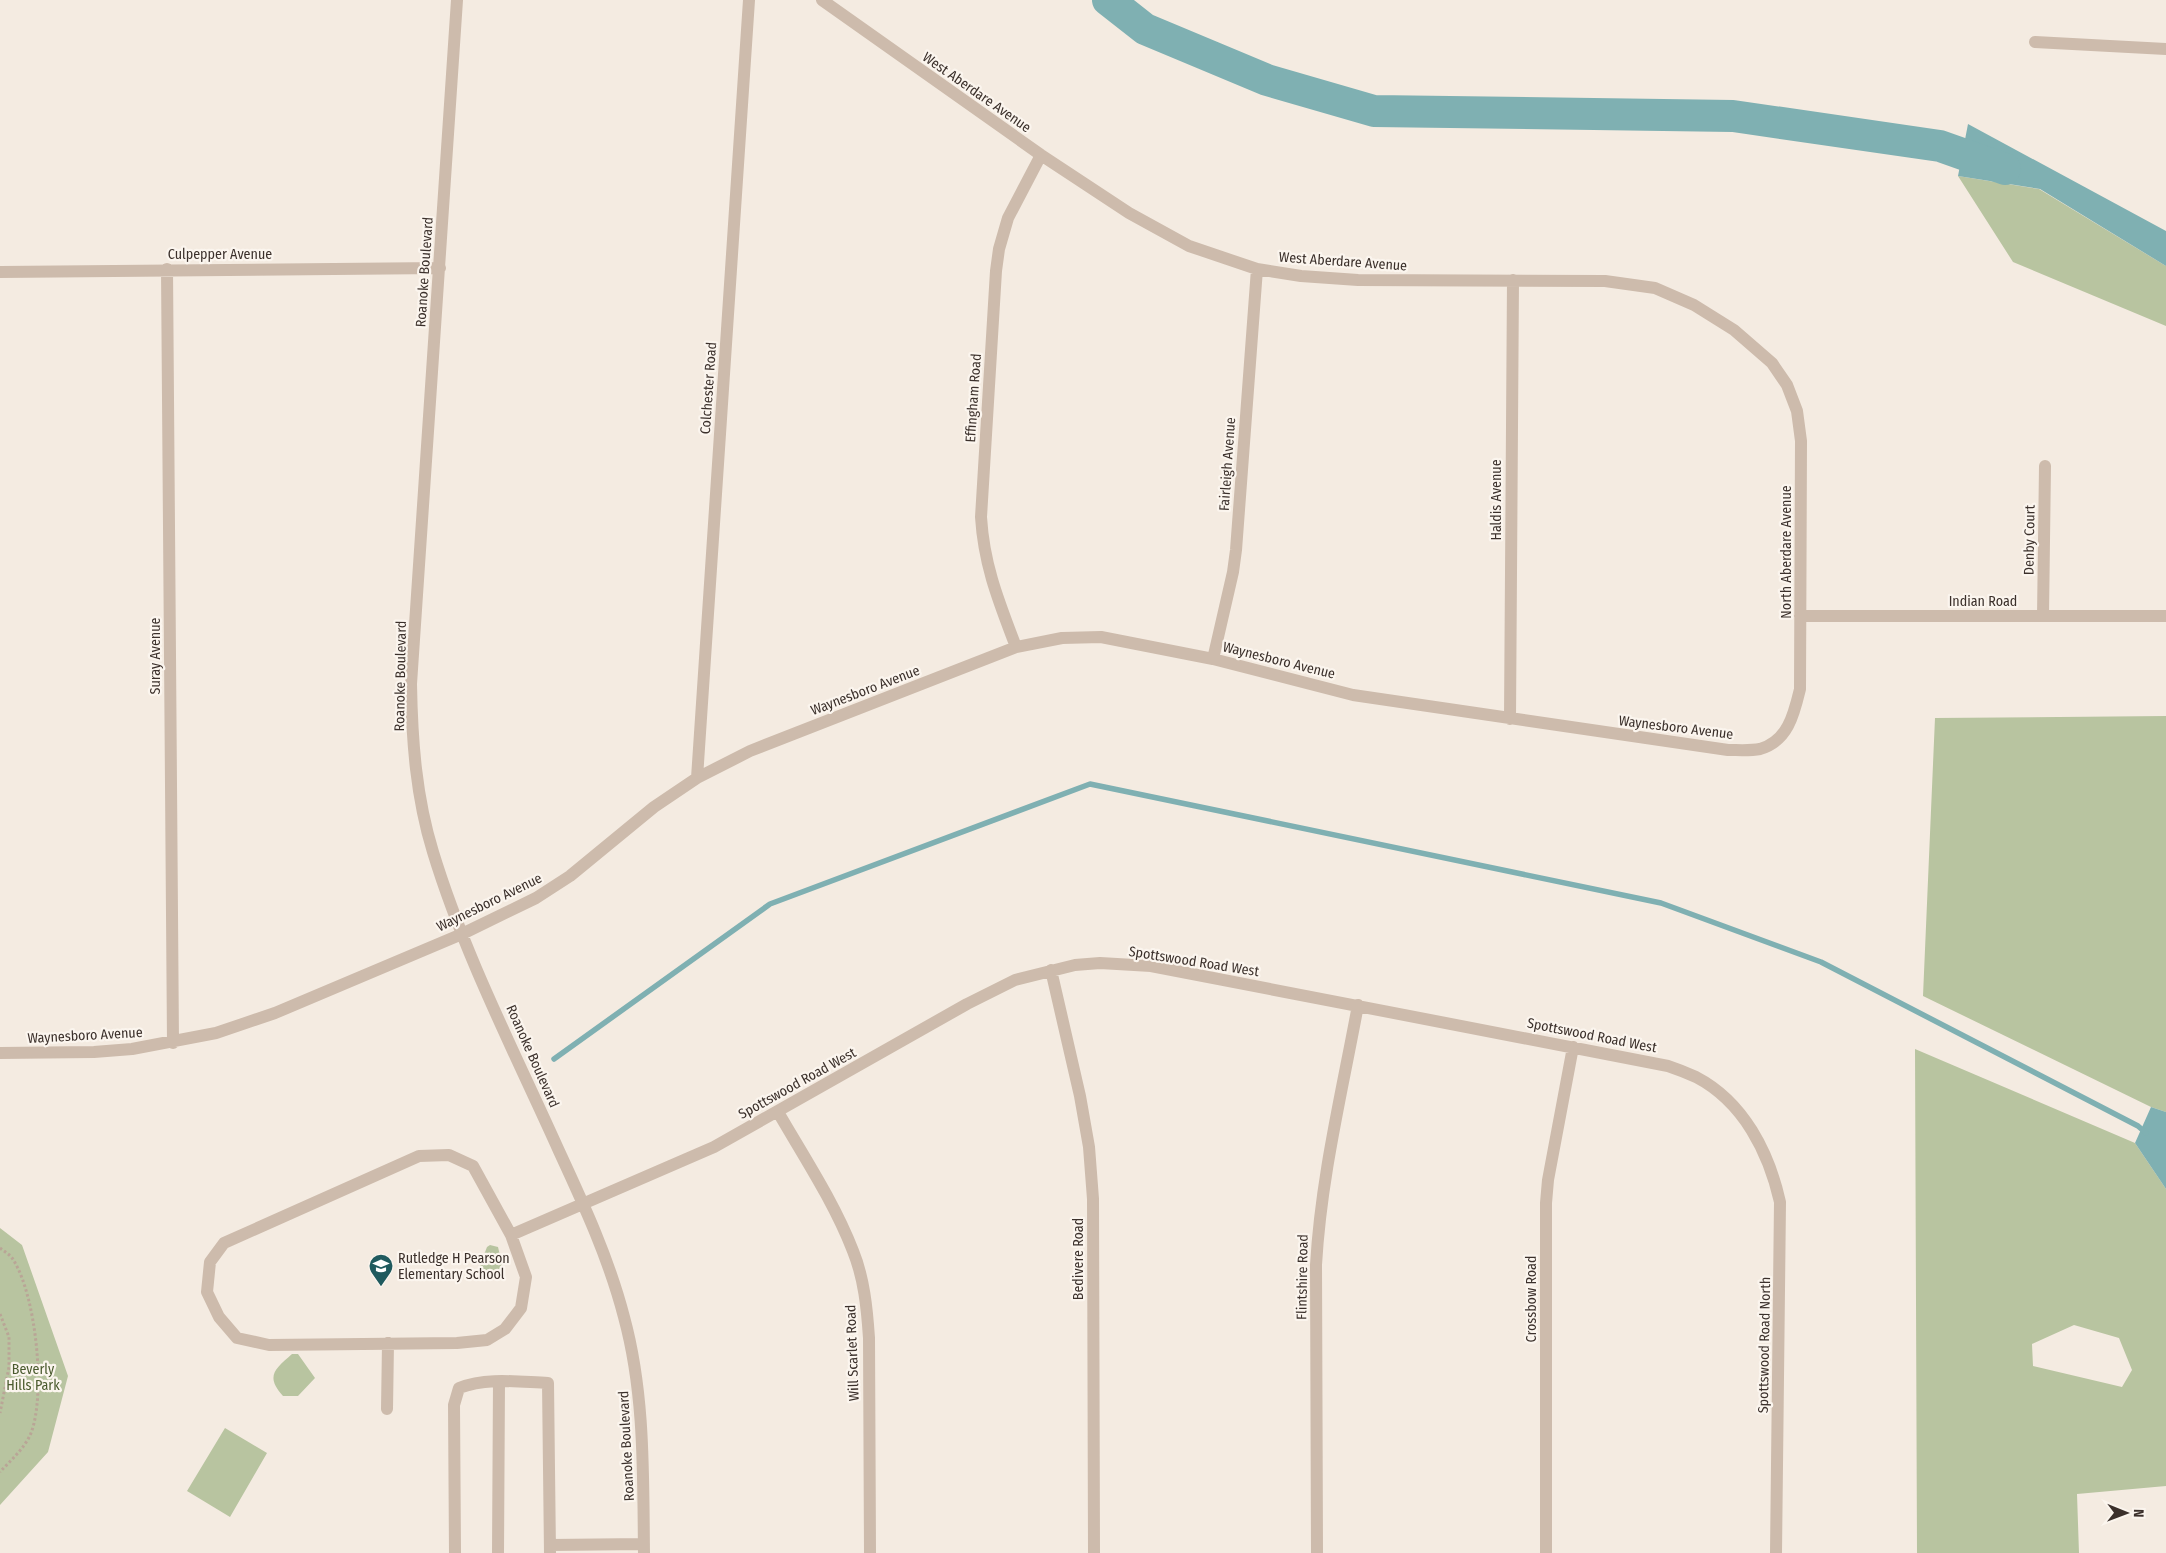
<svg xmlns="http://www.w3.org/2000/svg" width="2166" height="1553" viewBox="0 0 2166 1553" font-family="'Fira Sans Condensed',sans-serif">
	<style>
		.green { fill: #b8c4a0; fill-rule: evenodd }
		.water { fill: #7fb0b2 }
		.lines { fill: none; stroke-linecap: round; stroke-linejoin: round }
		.stream { stroke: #7fb0b2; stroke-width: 5.5 }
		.river { stroke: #7fb0b2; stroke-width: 32 }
		.path { stroke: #b9a596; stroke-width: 3; stroke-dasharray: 2.5 2.5; stroke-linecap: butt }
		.minor { stroke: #cdbbac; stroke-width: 12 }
		.labels { text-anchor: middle; stroke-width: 4.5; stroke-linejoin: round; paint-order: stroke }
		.street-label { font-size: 14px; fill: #3b302b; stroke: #fbf5ee }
		.poi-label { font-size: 14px; fill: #3b302b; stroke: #fbf5ee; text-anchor: start }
		.park-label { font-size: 14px; fill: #4a5a2e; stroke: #fbf5ee }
	</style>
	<rect width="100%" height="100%" fill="#f4ebe1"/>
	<path class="green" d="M1958,176l81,13 127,77v60l-153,-64z
		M2166,716v396l-15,-5 -228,-111 12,-278z
		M1915,1049l220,94 31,46v297l-89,8 2,59h-162zM2074,1325l45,13 13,32 -10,17 -89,-21 -1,-22z
		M0,1228l22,17 46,131 -20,76 -48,53z
		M490,1245l8,2 4,17 -5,10 -4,2 -9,-5 -4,-6 7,-18z
		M292,1354h6l17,24 -17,18h-15c-18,-20 -8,-27 9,-42z
		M225,1428l42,25 -37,64 -43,-26z"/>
	<path class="water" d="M1968,124l198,107v35l-126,-77 -82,-13z
		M2151,1107l15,5v77l-31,-46z"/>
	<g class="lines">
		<path class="stream" d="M554,1059l216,-155 320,-120 571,119 160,59 317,164 8,7"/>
		<path class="river" d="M1108,0l37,29 122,51 107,31 359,5 207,30 65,23"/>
		<path class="path" d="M0,1248c5,4 11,7 14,13 22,36 32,133 17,172 -6,15 -21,28 -31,39
			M0,1314l9,23v30l-9,46"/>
		<path class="minor" d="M457,0l-46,684c1,57 5,113 22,168 31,102 82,201 126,299 25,54 50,108 65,166 21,77 19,157 20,236
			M2035,42l131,7
			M167,269l6,774
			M0,272l440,-4
			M1800,616h366
			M2043,616l2,-150
			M1016,647c-17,-45 -32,-81 -35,-130l15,-246 3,-22 9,-31 33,-63
			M1213,659l20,-87 3,-22 21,-281
			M1510,719l3,-439
			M697,778l52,-778
			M1051,970l29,126 9,51 4,52 1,354
			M0,1053l94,-1 38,-3 84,-16 59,-20 187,-79 74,-36 34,-22 84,-69 43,-29 53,-27 266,-104 46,-9 39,-1 112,22 140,36 375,55c10,0 22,1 32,-1 28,-8 34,-35 40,-60l1,-248 -4,-30 -10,-26 -15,-22 -38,-33 -40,-25 -39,-17 -50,-7 -247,-1 -57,-4 -44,-7 -68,-23 -60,-33 -88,-58 -219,-155
			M778,1112c26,45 56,90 75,139 11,27 14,57 16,87l1,215
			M449,1155l24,11 38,69 15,42 -5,31 -16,21 -18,11 -30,3 -188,2 -32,-7 -18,-21 -12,-25 3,-30 14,-19 195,-87z
			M511,1235l203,-88 253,-143 48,-24 60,-15 25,-2 51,3 517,100c9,3 19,7 28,11 48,25 73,76 84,125l-4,351
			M387,1409l1,-66
			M550,1545l94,-1
			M455,1553l-1,-148 5,-17c28,-11 60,-6 89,-5l2,170
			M498,1553l1,-171
			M1317,1553l-1,-288c5,-88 26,-173 42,-260
			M1546,1553v-350l2,-23 25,-133"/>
	</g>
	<defs>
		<symbol id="school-pin" viewBox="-11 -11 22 30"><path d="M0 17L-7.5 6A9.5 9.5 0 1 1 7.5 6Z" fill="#1f5a5e" stroke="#fbf5ee"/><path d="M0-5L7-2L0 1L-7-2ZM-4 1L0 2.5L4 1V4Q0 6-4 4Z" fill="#fff"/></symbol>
	</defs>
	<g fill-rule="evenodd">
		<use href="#school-pin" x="367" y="1252" width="28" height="38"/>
	</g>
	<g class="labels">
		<g class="street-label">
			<text transform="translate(977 92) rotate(35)" y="5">West Aberdare Avenue</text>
			<text x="220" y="259">Culpepper Avenue</text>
			<text transform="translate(1343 261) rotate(4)" y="5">West Aberdare Avenue</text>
			<text transform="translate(424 272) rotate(-86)" y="5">Roanoke Boulevard</text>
			<text transform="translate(708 388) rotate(-86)" y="5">Colchester Road</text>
			<text transform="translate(973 398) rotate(-86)" y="5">Effingham Road</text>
			<text transform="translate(1227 464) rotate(-86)" y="5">Fairleigh Avenue</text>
			<text transform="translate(1496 500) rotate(-90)" y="5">Haldis Avenue</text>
			<text transform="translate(2029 540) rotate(-89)" y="5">Denby Court</text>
			<text transform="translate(1786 552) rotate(-90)" y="5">North Aberdare Avenue</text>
			<text x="1983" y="606">Indian Road</text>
			<text transform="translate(155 656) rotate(-90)" y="5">Suray Avenue</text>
			<text transform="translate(1279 660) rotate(14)" y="5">Waynesboro Avenue</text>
			<text transform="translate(400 676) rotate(-89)" y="5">Roanoke Boulevard</text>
			<text transform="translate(865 690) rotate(-21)" y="5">Waynesboro Avenue</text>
			<text transform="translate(1676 727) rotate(7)" y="5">Waynesboro Avenue</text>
			<text transform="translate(489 902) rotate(-26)" y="5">Waynesboro Avenue</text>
			<text transform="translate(1194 961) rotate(9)" y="5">Spottswood Road West</text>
			<text transform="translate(85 1035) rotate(-3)" y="5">Waynesboro Avenue</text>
			<text transform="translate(1592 1035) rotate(11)" y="5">Spottswood Road West</text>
			<text transform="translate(533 1056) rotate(66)" y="5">Roanoke Boulevard</text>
			<text transform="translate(797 1083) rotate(-29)" y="5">Spottswood Road West</text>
			<text transform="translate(1078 1259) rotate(-90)" y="5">Bedivere Road</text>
			<text transform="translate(1302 1277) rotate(-89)" y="5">Flintshire Road</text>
			<text transform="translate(1531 1299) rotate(-90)" y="5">Crossbow Road</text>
			<text transform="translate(1764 1345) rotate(-89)" y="5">Spottswood Road North</text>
			<text transform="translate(852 1353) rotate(-92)" y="5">Will Scarlet Road</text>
			<text transform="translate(626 1446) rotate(-93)" y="5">Roanoke Boulevard</text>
		</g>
		<g class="poi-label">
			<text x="398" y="1263">Rutledge H Pearson<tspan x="398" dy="16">Elementary School</tspan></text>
		</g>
		<g class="park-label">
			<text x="33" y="1374">Beverly<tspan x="33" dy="16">Hills Park</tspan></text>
		</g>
	</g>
	<g transform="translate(2126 1513) rotate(91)" stroke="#fbf5ee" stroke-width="4" paint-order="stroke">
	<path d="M0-4L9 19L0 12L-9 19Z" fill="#3b302b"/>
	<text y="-8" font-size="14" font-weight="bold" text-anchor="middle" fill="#3b302b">N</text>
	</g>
</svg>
